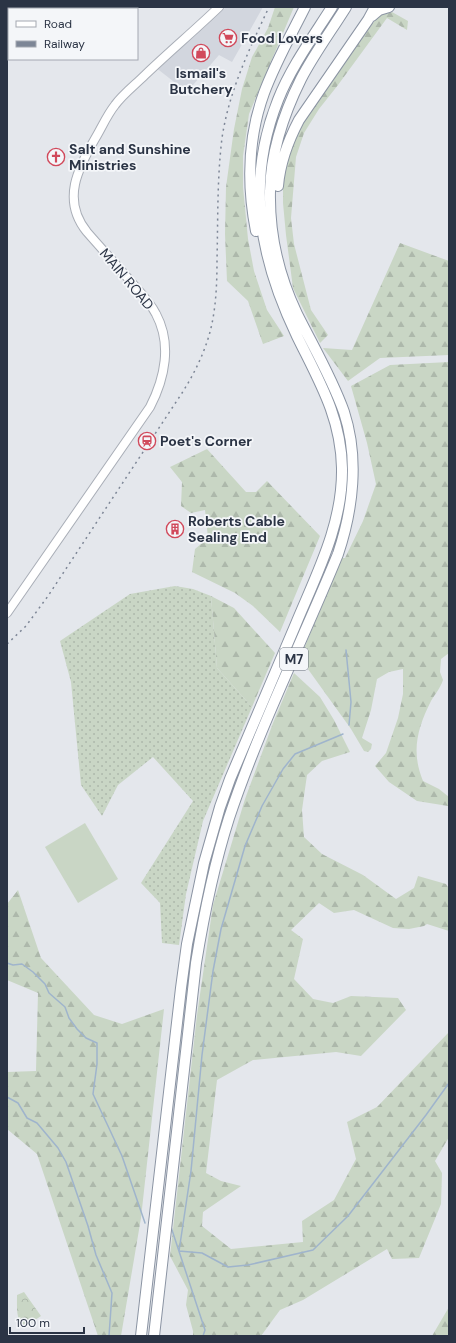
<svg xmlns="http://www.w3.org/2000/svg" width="456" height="1343" viewBox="0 0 456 1343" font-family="'DM Sans',sans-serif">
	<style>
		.built { fill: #d2d6de }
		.grass { fill: url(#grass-dots) }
		.forest { fill: url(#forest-firs) }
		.park { fill: url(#park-crowns) }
		.pitch { fill: #c9d6c5 }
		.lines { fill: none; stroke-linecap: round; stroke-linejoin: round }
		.stream { stroke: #9fb4cc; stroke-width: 1.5 }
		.secondary-casing { stroke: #a9aeb7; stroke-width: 10 }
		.motorway-casing { stroke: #8b94a3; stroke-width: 12 }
		.secondary { stroke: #fff; stroke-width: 8 }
		.motorway { stroke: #fff; stroke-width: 10 }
		.rail { stroke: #7d8696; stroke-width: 1.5; stroke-dasharray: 2 4; stroke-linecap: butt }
		.labels { text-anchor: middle; stroke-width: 3.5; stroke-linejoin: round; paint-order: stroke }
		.shield { fill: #f4f6f9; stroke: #676e7b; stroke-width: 1 }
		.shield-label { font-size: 13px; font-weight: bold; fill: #2b3445 }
		.poi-label { font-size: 14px; font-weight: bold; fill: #2b3445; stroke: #f4f6f9; text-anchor: start }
		.street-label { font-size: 14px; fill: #2b3445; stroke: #f4f6f9 }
	</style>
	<defs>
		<pattern id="grass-dots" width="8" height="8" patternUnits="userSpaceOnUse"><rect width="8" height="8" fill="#c9d6c5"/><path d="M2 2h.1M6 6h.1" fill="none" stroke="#adb8ab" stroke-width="1.8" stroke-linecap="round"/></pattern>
		<pattern id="forest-firs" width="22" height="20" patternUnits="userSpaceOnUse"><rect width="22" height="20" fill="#c9d6c5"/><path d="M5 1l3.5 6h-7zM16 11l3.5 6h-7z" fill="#adb8ab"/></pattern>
		<pattern id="park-crowns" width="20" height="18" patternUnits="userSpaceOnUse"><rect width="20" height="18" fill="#c9d6c5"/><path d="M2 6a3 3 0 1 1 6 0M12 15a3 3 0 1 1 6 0" fill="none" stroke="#adb8ab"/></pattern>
	</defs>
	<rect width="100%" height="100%" fill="#e4e7ec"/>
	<path class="built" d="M226,7h37l-31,55 -13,-7 -32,37 -32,-25z"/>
	<path class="grass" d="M175,586l18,3 18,7 6,72 35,39 -49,114 -17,73 -7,51 -17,-2 -2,-40 -19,-20 52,-82 -40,-44 -35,28 -16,31 -21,-31 -10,-103 -11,-41 70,-47z"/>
	<path class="forest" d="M275,7h19l-45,107 -6,42v31l5,52 6,32 13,39 17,26 -21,8 -15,-43 -21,-20 -2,-47 1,-47 8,-58 8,-40 10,-32 16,-29z
		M392,12l16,9 -1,9 -20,-12 -49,67 -19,24 -15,24 -8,24 -5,61 3,26 17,66 17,25 -8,8 -27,-55 -7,-53 -3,-32v-28l8,-28 14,-28 73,-103z
		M400,243l49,18v94l-69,3 -32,23 -25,-33 29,2z
		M449,362v291l-8,6 -1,13 3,8c-3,9 -8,14 -12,21 -14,28 -20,51 -8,80l16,8 10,8v9h-1l-31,-5 -28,-19 -14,-16 11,-13 12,-35 5,-24v-25l-14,3 -12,7 -6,31 -9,28 10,6 -1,5 -3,3 -4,-1 -13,-22 -51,-71 42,-100h3l18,-37 13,-37 -9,-41 -16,-57 39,-21z
		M207,449l39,43h10l11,-11 53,55 -40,96 -27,-26 -18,-13 -43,-21 3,-23 13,-11 -3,-28 -14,3 -10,-7 1,-24 -12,-15z
		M211,596l23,12 41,45 -23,54 -35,-39z
		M294,673l26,24 14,23 16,32 -28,9 -15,14 -5,35 2,27 18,17 41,21 33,24 18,-11 4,-12 28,8 3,5v42l-22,-7 -3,2 -15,3 -16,-1 -39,-18 -20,3 -15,-10 -28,27 12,9 -9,40 19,20 20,4 18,-7 47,2 8,12 -45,46 -25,-4 -83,8 -36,20 -11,93 15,8 20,5 -38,26 -1,14 29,23 72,-7 -1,-21 32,-21 22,-41 -9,-37 30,-15 72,-75v105l-14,24 7,12 -1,31 -22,54 -27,1 -5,-10 -84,51 -23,10 -19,26h-68v-5l-7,-26 2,-15 -18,-34 27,-241 16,-110 32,-106 28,-76z
		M18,890l23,68 53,57 28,9 42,-15 -23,209 -20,118h-23l-61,-182 -30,-25v-57l29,-1 2,-78 -31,-13v-76z
		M449,1307v29h-17z"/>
	<path class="park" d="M24,1292l17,24 -18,12c-7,-10 -6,-20 -6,-33z"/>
	<path class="pitch" d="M85,823l33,56 -40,24 -33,-56z"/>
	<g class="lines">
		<path class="stream" d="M346,650l5,52 -2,23
			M343,734l-48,20 -12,15 -21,37 -17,40 -24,83 -8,42 -11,84 -11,116 -12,80 23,2 26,14 20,-2 65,-15 35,-34 78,-101 23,-32
			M7,963l6,2 9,-1 11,8 12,12 4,9 16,14 4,11 8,11 9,9 11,5v21l-4,30 29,62 23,67
			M7,1097l11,6 9,15 10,5 21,25 8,14 22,64 8,29 16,38 -3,43
			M171,1227l34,103 -2,6"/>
		<defs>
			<path id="secondary" d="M7,613l143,-206c15,-29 22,-63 6,-93 -7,-14 -20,-26 -30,-38 -13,-15 -26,-29 -39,-44 -26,-32 -9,-64 9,-95 6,-10 11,-22 19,-32 8,-11 20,-20 30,-30 24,-23 50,-45 74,-68"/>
			<path id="motorway" d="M372,16l7,-6 10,-3
				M278,186c2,-24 10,-45 21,-66l69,-100 7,-13
				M256,231c-9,-46 -8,-94 8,-138 11,-30 27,-58 41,-86
				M141,1336l40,-348 6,-44 17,-81 16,-56 10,-28c22,-51 43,-102 65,-153 21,-51 48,-101 47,-158 -1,-51 -23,-87 -45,-132 -37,-77 -52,-153 -19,-236 13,-33 35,-63 54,-93
				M154,1336l42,-373c8,-49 18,-98 33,-145 30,-90 73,-176 109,-264 15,-45 21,-96 6,-142 -12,-34 -31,-66 -47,-98 -18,-38 -28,-80 -27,-123 1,-38 14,-78 31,-112 13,-25 30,-48 45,-72"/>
		</defs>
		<use href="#secondary" class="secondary-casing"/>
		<use href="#motorway" class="motorway-casing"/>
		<use href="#secondary" class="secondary"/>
		<use href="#motorway" class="motorway"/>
		<path class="rail" d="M7,644l19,-18 22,-30 134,-203c12,-19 22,-39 28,-61 6,-23 7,-48 7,-72 1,-40 0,-81 5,-122 7,-47 27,-88 47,-131"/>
	</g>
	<defs>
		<symbol id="supermarket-ring" viewBox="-11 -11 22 22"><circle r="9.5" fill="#f4f6f9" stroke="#d1495b" stroke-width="1.5"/><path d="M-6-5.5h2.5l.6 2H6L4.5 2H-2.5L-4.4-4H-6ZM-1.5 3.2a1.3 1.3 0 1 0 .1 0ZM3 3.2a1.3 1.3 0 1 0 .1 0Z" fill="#d1495b"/></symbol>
		<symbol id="shop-ring" viewBox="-11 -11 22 22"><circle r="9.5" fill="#f4f6f9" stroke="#d1495b" stroke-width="1.5"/><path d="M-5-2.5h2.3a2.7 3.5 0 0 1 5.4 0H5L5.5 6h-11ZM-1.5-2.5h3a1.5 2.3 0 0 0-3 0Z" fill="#d1495b"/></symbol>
		<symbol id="church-ring" viewBox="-11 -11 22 22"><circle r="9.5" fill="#f4f6f9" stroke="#d1495b" stroke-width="1.5"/><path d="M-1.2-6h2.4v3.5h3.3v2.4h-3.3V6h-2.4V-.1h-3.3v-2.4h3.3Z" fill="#d1495b"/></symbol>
		<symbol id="station-ring" viewBox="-11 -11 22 22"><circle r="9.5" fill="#f4f6f9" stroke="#d1495b" stroke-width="1.5"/><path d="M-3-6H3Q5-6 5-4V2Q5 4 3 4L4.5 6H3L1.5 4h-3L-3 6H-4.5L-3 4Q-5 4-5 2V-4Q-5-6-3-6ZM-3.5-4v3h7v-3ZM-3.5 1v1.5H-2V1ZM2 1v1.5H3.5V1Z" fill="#d1495b"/></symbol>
		<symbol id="building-ring" viewBox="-11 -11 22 22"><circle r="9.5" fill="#f4f6f9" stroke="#d1495b" stroke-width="1.5"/><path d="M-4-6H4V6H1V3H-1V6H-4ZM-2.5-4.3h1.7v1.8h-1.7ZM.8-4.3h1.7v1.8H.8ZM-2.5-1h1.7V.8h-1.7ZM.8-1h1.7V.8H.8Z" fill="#d1495b"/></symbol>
	</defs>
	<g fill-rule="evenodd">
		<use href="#supermarket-ring" x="218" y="28" width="20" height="20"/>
		<use href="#shop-ring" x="191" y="43" width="20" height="20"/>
		<use href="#church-ring" x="46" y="147" width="20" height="20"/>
		<use href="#station-ring" x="137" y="431" width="20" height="20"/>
		<use href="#building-ring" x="165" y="519" width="20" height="20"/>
	</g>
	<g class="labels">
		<rect class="shield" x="280" y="648" width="28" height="22" rx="3"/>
		<g class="shield-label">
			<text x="294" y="664">M7</text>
		</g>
		<g class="poi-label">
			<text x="241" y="43">Food Lovers</text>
			<text x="201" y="78" text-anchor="middle">Ismail's<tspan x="201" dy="16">Butchery</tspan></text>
			<text x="69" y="154">Salt and Sunshine<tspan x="69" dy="16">Ministries</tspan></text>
			<text x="160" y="446">Poet's Corner</text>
			<text x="188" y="526">Roberts Cable<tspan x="188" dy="16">Sealing End</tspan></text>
		</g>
		<g class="street-label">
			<text transform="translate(127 279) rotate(50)" y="5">MAIN ROAD</text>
		</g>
	</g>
	<rect width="456" height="1343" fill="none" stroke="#2b3445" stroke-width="16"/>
	<rect x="8" y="8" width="130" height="52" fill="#f4f6f9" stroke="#a4a8b1"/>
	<rect x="16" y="21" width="20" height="6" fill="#ffffff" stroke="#a4a8b1"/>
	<text x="44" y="28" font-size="12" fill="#2b3445">Road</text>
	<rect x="16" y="41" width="20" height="6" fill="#7d8696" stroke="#a4a8b1"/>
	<text x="44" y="48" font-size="12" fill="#2b3445">Railway</text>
	<path d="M10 1327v6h74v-6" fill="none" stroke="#2b3445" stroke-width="2"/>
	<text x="16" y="1327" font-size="12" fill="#2b3445" stroke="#f4f6f9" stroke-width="3" paint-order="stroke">100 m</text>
</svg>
